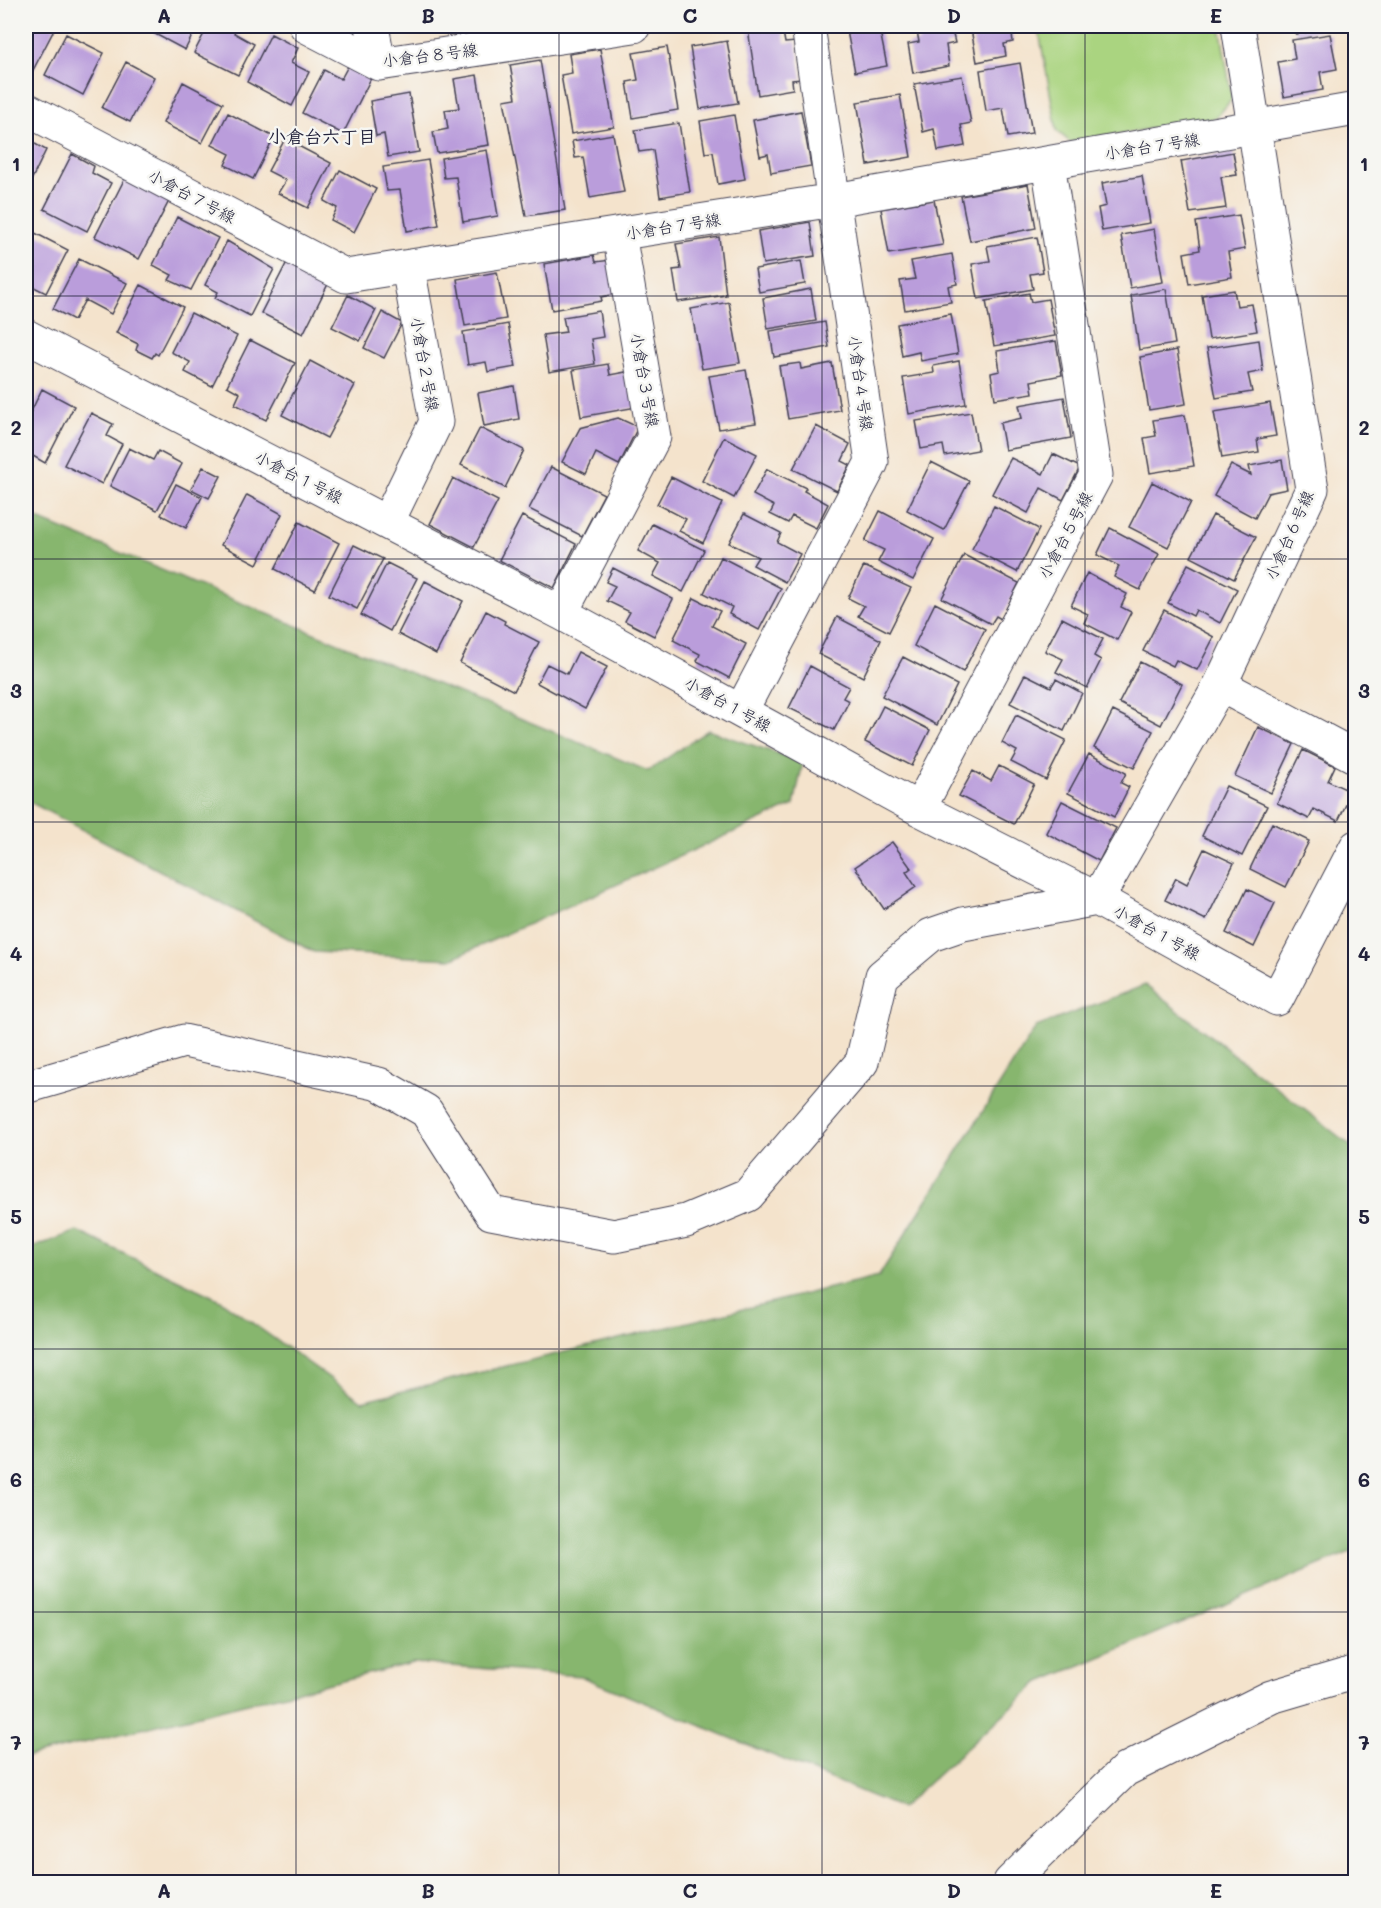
<svg xmlns="http://www.w3.org/2000/svg" width="1381" height="1908" viewBox="0 0 1381 1908" font-family="Mali,'Klee One',sans-serif">
	<style>
		.green { fill: #aad480; stroke: #667b5e; stroke-width: 1.5 }
		.forest { fill: #87b66e; stroke: #546c54; stroke-width: 1.5 }
		.building { fill: #ba9ddb }
		.lines { fill: none; stroke-linecap: round; stroke-linejoin: round }
		.minor-casing { stroke: #423f51; stroke-width: 35 }
		.minor { stroke: #fff; stroke-width: 33 }
		.grid { fill: none; stroke: #22223b; stroke-width: 1.5; stroke-opacity: 0.55 }
		.labels { text-anchor: middle; stroke-width: 5; stroke-linejoin: round; paint-order: stroke }
		.street-label { font-size: 16px; fill: #22223b; stroke: #f6f6f2 }
		.neighbourhood-label { font-size: 18px; font-weight: bold; fill: #22223b; stroke: #f6f6f2 }
		.neatline { fill: none; stroke: #22223b; stroke-width: 2 }
		.grid-label { font-size: 20px; text-anchor: middle; font-weight: bold; fill: #22223b }
	</style>
	<rect width="100%" height="100%" fill="#f6f6f2"/>
	<filter id="ink" filterUnits="userSpaceOnUse"><feTurbulence type="fractalNoise" baseFrequency=".0167" numOctaves="2"/><feDisplacementMap in="SourceGraphic" scale="12" xChannelSelector="R" yChannelSelector="G"/><feConvolveMatrix kernelMatrix="1 2 1 2 8 2 1 2 1" color-interpolation-filters="sRGB"/></filter>
	<filter id="wash" filterUnits="userSpaceOnUse"><feTurbulence type="fractalNoise" baseFrequency=".008" numOctaves="4" result="noise"/><feDisplacementMap in="SourceGraphic" scale="24" xChannelSelector="R" yChannelSelector="G"/><feGaussianBlur stdDeviation="1.35" result="paint"/><feColorMatrix in="noise" values="0 0 0 0 0 0 0 0 0 0 0 0 0 0 0 0 0 1.4 0 .05"/><feComposite in="paint" operator="in"/></filter>
	<g filter="url(#wash)">
		<rect width="100%" height="100%" fill="#f4e3cc"/>
		<path class="green" d="M1038,26h182l12,73 -16,19 -146,24 -13,-11z"/>
		<path class="forest" d="M26,514l622,257 60,-41 95,32 -9,43 -343,154 -137,-7 -288,-152z
			M1145,985l210,164v401l-317,133 -137,125 -321,-132 -167,-13 -387,94v-507l51,-19 143,69 142,101 517,-125 157,-249z"/>
		<g id="blocks">
			<path class="building" d="M26,26h30l-25,48 -5,-3z
				M143,26h54l-12,24 -43,-23z
				M208,26h30l-4,7 20,11 -16,31 -44,-22z
				M768,26h14l3,17 11,-1 6,37 -10,1 1,9 -35,6 -10,-66z
				M846,26h33l8,40 -32,6z
				M916,26h35l4,17 -9,2 3,21 -36,7 -5,-29 11,-2z
				M981,26h30l2,16 -9,2 2,12 -29,6 -6,-33z
				M1295,26h34l1,2 -34,6z
				M66,34l38,19 -21,42 -38,-20z
				M271,34l27,14 -7,15 18,9 -17,34 -45,-24z
				M1330,34l7,35 -17,3 3,18 -39,7 -6,-35 17,-3 -3,-19z
				M727,41l11,62 -38,6 -10,-62z
				M667,47l11,63 -45,8 -6,-36 11,-2 -5,-27z
				M600,49l14,78 -43,7 -10,-59 11,-2 -3,-19z
				M540,60l25,150 -39,6 -22,-116 12,-2 -6,-33z
				M126,62l28,15 -24,45 -28,-14z
				M1020,63l12,70 -24,4 -5,-29 -17,3 -6,-41z
				M348,66l23,12 -28,56 -41,-21 22,-43 17,9z
				M477,75l12,70 -52,8 -4,-21 15,-3 -3,-19 14,-2 -5,-29z
				M962,76l9,47 -10,2 4,21 -27,5 -4,-22 -11,3 -9,-48z
				M183,82l40,21 -21,40 -39,-20z
				M409,94l10,58 -31,5 -4,-23 -8,2 -6,-35z
				M900,95l11,62 -43,8 -11,-63z
				M801,111l10,55 -40,7 -3,-19 -8,2 -7,-36z
				M228,113l46,24 -21,42 -28,-14 5,-11 -18,-9z
				M734,115l11,64 -27,5 -5,-32 -8,1 -5,-32z
				M679,123l11,69 -30,5 -7,-47 -14,2 -4,-22z
				M613,134l11,58 -34,6 -7,-41 -8,1 -3,-17z
				M26,139l20,11 -20,41z
				M285,139l46,24 -23,45 -30,-15 8,-13 -18,-9z
				M487,150l11,66 -35,6 -7,-45 -12,1 -3,-20z
				M1233,152l4,23 -16,2 5,31 -36,5 -9,-52z
				M72,154l22,12 -2,7 19,10 -24,48 -43,-22z
				M428,160l11,65 -32,6 -7,-41 -13,1 -4,-24z
				M340,170l36,19 -22,43 -23,-12 6,-12 -13,-7z
				M1142,176l8,47 -48,8 -4,-23 8,-2 -4,-23z
				M125,178l44,23 -30,58 -44,-22z
				M1028,184l8,44 -66,13 -9,-45z
				M934,200l9,45 -54,9 -8,-45z
				M1239,215l6,34 -17,3 4,25 -43,7 -5,-31 16,-3 -4,-28z
				M177,217l41,21 -27,52 -22,-10 3,-5 -19,-10z
				M810,222l5,34 -52,8 -5,-33z
				M1154,229l9,53 -33,6 -9,-53z
				M33,232l35,18 -22,43 -20,-10v-36z
				M719,237l7,58 -48,7 -5,-32 8,-1 -5,-25z
				M1037,237l6,35 -13,2 3,15 -55,10 -6,-35 18,-3 -3,-15z
				M227,241l47,28 -24,47 -35,-18 3,-6 -13,-7z
				M952,254l5,30 -9,2 3,16 -46,8 -5,-29 15,-2 -4,-18z
				M594,255l2,7 15,-2 5,34 -15,3 1,4 -50,9 -8,-46z
				M79,259l48,24 -16,31 -26,-14 -11,20 -21,-11z
				M801,261l4,23 -46,8 -4,-23z
				M287,262l41,22 -25,50 -42,-21z
				M497,272l9,47 -41,7 -8,-47z
				M141,285l42,22 -25,48 -3,-2 -3,5 -16,-8 2,-6 -22,-11z
				M811,289l5,32 -48,8 -5,-31z
				M1166,289l9,55 -36,6 -8,-55z
				M1234,290l3,16 15,-2 5,27 -48,8 -7,-44z
				M1029,293l2,9 17,-3 7,37 -61,10 -8,-45z
				M348,295l28,15 -16,31 -28,-14z
				M729,302l11,61 -38,6 -11,-60z
				M599,311l4,26 -12,2 4,25 -46,8 -6,-37 23,-3 -3,-15z
				M382,312l20,11 -18,35 -20,-10z
				M191,313l46,23 -25,50 -27,-14 5,-10 -19,-10z
				M951,314l7,40 -37,7 -2,-9 -17,4 -5,-32z
				M825,322l4,25 -55,10 -4,-26z
				M508,324l8,43 -28,5 -2,-10 -18,3 -5,-33z
				M250,340l45,23 -29,57 -31,-16 5,-11 -13,-7z
				M1259,340l4,31 -15,3 4,18 -36,6 -9,-50z
				M1056,341l6,34 -31,6 2,12 -38,6 -4,-26 9,-2 -3,-20z
				M1177,350l9,54 -37,6 -9,-53z
				M310,361l45,24 -28,53 -45,-23z
				M959,361l7,43 -57,10 -6,-36 31,-5 -1,-7z
				M800,363l1,6 31,-6 8,47 -52,9 -9,-53z
				M608,364l2,11 21,-4 6,36 -56,10 -8,-47z
				M746,370l10,53 -37,6 -10,-53z
				M514,386l5,33 -35,7 -6,-33z
				M42,389l32,17 -29,57 -19,-11v-30z
				M1064,397l7,41 -66,12 -5,-27 22,-5 -3,-13z
				M1270,403l6,33 -19,3 2,13 -37,6 -8,-46z
				M971,412l7,38 -33,6 -2,-11 -22,4 -5,-28z
				M91,413l22,11 -6,12 15,8 -20,40 -38,-19z
				M1185,415l9,51 -44,7 -6,-35 12,-2 -3,-16z
				M618,418l20,9 -19,38 -23,-12 -10,21 -24,-12 18,-34z
				M816,426l34,18 -8,17 8,4 -13,26 -44,-22z
				M480,428l44,22 -19,38 -44,-23z
				M724,437l33,17 -23,44 -32,-17z
				M129,448l24,12 5,-9 24,13 -25,46 -47,-24z
				M1053,454l27,13 -17,33 -22,-12 -13,25 -36,-19 19,-36 32,16z
				M1282,460l5,29 -19,4 -13,25 -41,-22 17,-31 20,10 -2,-9z
				M931,462l38,19 -25,49 -37,-20z
				M203,467l18,9 -12,22 -18,-9z
				M551,467l53,27 -22,42 -53,-27z
				M767,469l39,19 -2,3 24,13 -12,24 -24,-12 -4,7 -18,-9 4,-8 -21,-11z
				M671,477l51,26 -19,40 -24,-12 7,-12 -29,-15z
				M453,478l45,23 -24,46 -44,-23z
				M1152,482l39,20 -23,45 -39,-20z
				M176,484l26,13 -16,31 -25,-13z
				M247,495l35,19 -25,50 -36,-19z
				M994,506l45,23 -22,43 -45,-23z
				M880,511l54,28 -21,41 -35,-18 6,-12 -19,-9z
				M744,514l37,19 -4,9 23,12 -15,28 -32,-17 5,-8 -29,-14z
				M1213,515l43,22 -22,42 -43,-22z
				M522,516l54,28 -22,44 -55,-28z
				M299,522l40,21 -24,47 -40,-21z
				M652,524l52,26 -21,42 -30,-16 7,-13 -22,-12z
				M1110,528l49,26 -19,36 -26,-13 5,-11 -22,-11z
				M354,545l29,14 -26,50 -28,-14z
				M964,555l55,28 -18,36 -5,-3 -5,8 -49,-26z
				M721,557l60,31 -22,42 -30,-16 3,-7 -28,-14z
				M387,563l30,15 -27,53 -29,-16z
				M1188,564l49,25 -17,34 -24,-13 -3,6 -25,-13z
				M864,566l47,22 -22,44 -31,-16 6,-10 -16,-8z
				M613,568l60,31 -19,37 -29,-15 5,-9 -23,-11 8,-15 -9,-4z
				M1087,573l40,21 -6,13 10,5 -14,28 -33,-17 4,-9 -17,-8z
				M425,581l38,20 -27,53 -38,-20z
				M694,598l26,13 -8,15 34,18 -17,34 -32,-17 3,-7 -27,-14z
				M935,603l50,26 -22,43 -49,-26z
				M1164,610l50,27 -17,33 -21,-10 -3,6 -30,-15z
				M486,611l19,10 -1,3 35,18 -25,49 -54,-28z
				M837,617l44,23 -18,37 -45,-23z
				M1062,618l41,21 -9,17 7,4 -14,28 -31,-16 7,-13 -18,-8z
				M578,652l29,15 -22,42 -48,-26 10,-19 20,10z
				M903,657l54,28 -20,40 -55,-29z
				M1140,662l42,22 -21,41 -42,-22z
				M810,666l39,21 -6,11 6,3 -15,29 -45,-22z
				M1025,674l26,13 5,-8 26,14 -18,38 -54,-28z
				M883,706l47,24 -18,36 -47,-24z
				M1113,711l40,20 -19,37 -40,-20z
				M1016,715l50,25 -20,40 -35,-18 6,-11 -15,-8z
				M1258,727l36,17 -23,49 -36,-17z
				M1303,750l32,16 -7,15 24,11 -14,29 -24,-12 -5,10 -32,-16z
				M1089,754l37,19 -5,10 8,4 -15,30 -46,-24z
				M999,766l35,18 -20,40 -55,-28 14,-25 18,10z
				M1226,786l41,20 -25,50 -40,-20z
				M1062,801l54,27 -17,33 -53,-28z
				M1272,823l37,18 -23,46 -36,-18z
				M892,842l19,26 -5,4 10,15 -32,22 -29,-42z
				M1204,849l30,14 -28,57 -41,-20 11,-22 11,6z
				M1247,889l28,14 -21,44 -28,-14z"/>
		</g>
	</g>
	<g filter="url(#ink)">
		<use href="#blocks" fill-opacity="0" stroke="#423f51" stroke-width="1.5"/>
		<g class="lines">
			<defs>
				<path id="minor" d="M306,26l73,38 255,-38
					M372,26l7,38
					M26,109l320,167 488,-76 522,-91
					M26,336l535,277 358,196 178,90 180,100 79,-152
					M387,523l49,-101 -28,-155
					M561,613l93,-176 -35,-203
					M1220,685l136,72
					M741,711l131,-249 -64,-436
					M919,809l177,-334 -48,-312
					M26,1087l158,-46 195,43 47,27 65,102 123,23 72,-15 62,-26 114,-133 20,-86 49,-41 32,-11 134,-25 123,-214 92,-196 -74,-463
					M1010,1882l115,-112 146,-73 85,-25"/>
			</defs>
			<use href="#minor" class="minor-casing"/>
			<use href="#minor" class="minor"/>
		</g>
	</g>
	<path class="grid" d="M296,26v1856M559,26v1856M822,26v1856M1085,26v1856M26,296h1330M26,559h1330M26,822h1330M26,1086h1330M26,1349h1330M26,1612h1330"/>
	<g class="labels">
		<g class="street-label">
			<text transform="translate(430 55) rotate(-7)" y="6">小倉台８号線</text>
			<text transform="translate(1152 146) rotate(-9)" y="6">小倉台７号線</text>
			<text transform="translate(192 196) rotate(28)" y="6">小倉台７号線</text>
			<text transform="translate(673 226) rotate(-9)" y="6">小倉台７号線</text>
			<text transform="translate(425 364) rotate(80)" y="6">小倉台２号線</text>
			<text transform="translate(645 380) rotate(80)" y="6">小倉台３号線</text>
			<text transform="translate(861 383) rotate(82)" y="6">小倉台４号線</text>
			<text transform="translate(299 477) rotate(27)" y="6">小倉台１号線</text>
			<text transform="translate(1065 535) rotate(-62)" y="6">小倉台５号線</text>
			<text transform="translate(1289 535) rotate(-66)" y="6">小倉台６号線</text>
			<text transform="translate(728 704) rotate(29)" y="6">小倉台１号線</text>
			<text transform="translate(1157 932) rotate(29)" y="6">小倉台１号線</text>
		</g>
		<g class="neighbourhood-label">
			<text x="322" y="143">小倉台六丁目</text>
		</g>
	</g>
	<rect width="1381" height="1908" fill="none" stroke="#f6f6f2" stroke-width="66"/>
	<rect x="33" y="33" width="1315" height="1842" class="neatline"/>
	<g class="grid-label">
		<text x="164" y="23">A</text>
		<text x="428" y="23">B</text>
		<text x="690" y="23">C</text>
		<text x="954" y="23">D</text>
		<text x="1216" y="23">E</text>
		<text x="16" y="171">1</text>
		<text x="1364" y="171">1</text>
		<text x="16" y="435">2</text>
		<text x="1364" y="435">2</text>
		<text x="16" y="698">3</text>
		<text x="1364" y="698">3</text>
		<text x="16" y="961">4</text>
		<text x="1364" y="961">4</text>
		<text x="16" y="1224">5</text>
		<text x="1364" y="1224">5</text>
		<text x="16" y="1487">6</text>
		<text x="1364" y="1487">6</text>
		<text x="16" y="1750">7</text>
		<text x="1364" y="1750">7</text>
		<text x="164" y="1898">A</text>
		<text x="428" y="1898">B</text>
		<text x="690" y="1898">C</text>
		<text x="954" y="1898">D</text>
		<text x="1216" y="1898">E</text>
	</g>
</svg>
